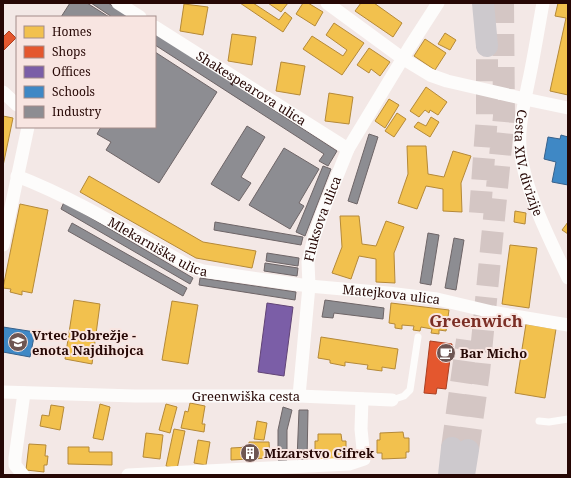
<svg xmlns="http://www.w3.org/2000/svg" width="571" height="478" viewBox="0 0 571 478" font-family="'Noto Serif',serif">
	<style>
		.homes { fill: #f2c14e; stroke: #b58938 }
		.shops { fill: #e4572e; stroke: #ab3f21 }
		.offices { fill: #7b5ea7; stroke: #624476 }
		.schools { fill: #3f88c5; stroke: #38618b }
		.industry { fill: #8d8d92; stroke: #6e6567 }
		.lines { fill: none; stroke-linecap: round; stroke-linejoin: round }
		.highway-tunnel { stroke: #d4c6c4; stroke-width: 22; stroke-dasharray: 22 11; stroke-linecap: butt }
		.lane { stroke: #fdfcfb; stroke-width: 7 }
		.street { stroke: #fdfcfb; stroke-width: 13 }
		.highway { stroke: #cdc9cd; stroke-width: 22 }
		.labels { text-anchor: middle; stroke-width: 4; stroke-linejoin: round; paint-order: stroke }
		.street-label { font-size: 13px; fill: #260704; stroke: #f8e5e1 }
		.poi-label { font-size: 13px; font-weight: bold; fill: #260704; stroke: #f8e5e1; text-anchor: start }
		.district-label { font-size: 17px; font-weight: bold; fill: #7b2e25; stroke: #f8e5e1 }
	</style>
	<rect width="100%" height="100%" fill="#f3e8e6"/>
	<path class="homes" d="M240,3h13l26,17 6,-8 7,6 -9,14z
		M268,3h20l-7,9z
		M303,3h5l15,9 -8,14 -19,-12z
		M361,3h13l28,20 -9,14 -38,-26z
		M558,3h10v92l-18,-4 16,-73 -11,-2z
		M184,4l24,3 -5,28 -23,-4z
		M334,23l30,20 -22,32 -39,-26 9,-13 31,20 4,-6 -21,-15z
		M445,33l11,7 -6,10 -12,-6z
		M232,34l24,3 -4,28 -24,-4z
		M425,39l21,14 -11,17 -21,-14z
		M369,48l21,14 -10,14 -9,-7 -2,4 -12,-8z
		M281,62l24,4 -5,29 -24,-4z
		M426,87l21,15 -9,13 -8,-5 -1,3 -4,-3 -6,7 -9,-6z
		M329,93l24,4 -4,27 -24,-3z
		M389,99l10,6 -14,23 -10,-7z
		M397,113l9,6 -12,18 -9,-6z
		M3,116l10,2 -10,48z
		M431,117l8,5 -9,15 -16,-10 4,-5 8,4z
		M407,146h19l2,28 16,3 9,-26 18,5 -10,27 1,29 -19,-1v-22l-17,-3 -9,23 -19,-6 10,-29z
		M89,176l114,66 53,9 -4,17 -56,-10 -116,-66z
		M20,204l28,6 -16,83 -10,-2v4l-12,-3 1,-3 -8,-1z
		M515,211l11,2 -1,11 -11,-2z
		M340,216h19l3,28 14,2 10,-25 18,6 -10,26 1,30 -19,-1v-23l-17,-3 -8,23 -19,-6 10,-26z
		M568,222v12l-6,-4z
		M510,245l27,3 -8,60 -27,-4z
		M74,300l26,4 -8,60 -27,-5z
		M172,301l26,4 -10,59 -26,-4z
		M391,303l58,7 -3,21 -7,-1v4l-8,-1 1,-4 -11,-2 -1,4 -7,-1 1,-4 -12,-1v4l-7,-1v-4l-6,-1z
		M526,324l30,5 -11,69 -30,-5z
		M321,337l77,12 -3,20 -13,-2v4l-15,-2 1,-4 -23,-3v4l-15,-3v-3l-12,-2z
		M190,403l15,3 -3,18h3l-1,8 -23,-4 4,-17 3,1z
		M100,404l10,3 -7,33 -10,-2z
		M166,404l11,3 -7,26 -11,-3z
		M51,405l13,2 -4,23 -20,-4 2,-11 7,1z
		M257,421l10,2 -3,17 -10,-1z
		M174,429l11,2 -8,38 -11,-3z
		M403,432l1,6h5v14h-3v6l-24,1v-6h-5v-13h3v-7z
		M146,433l17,2 -3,24 -17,-2z
		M318,434h23l1,7h4v13h-3v7h-24v-7h-4v-13h3z
		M198,440l12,2 -4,23 -12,-2z
		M249,442h20l1,16 -39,2v-12l18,-1z
		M29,444l17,1 -1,11h3l-1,9h-3v7l-18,-2z
		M68,447h21v5h23v13l-44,-1z"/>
	<path class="shops" d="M9,31l7,7 -12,12 -1,-13z
		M430,341l22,3 -6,45 -9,-1 -1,6 -12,-1z"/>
	<path class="offices" d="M267,303l26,4 -9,69 -26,-4z"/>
	<path class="schools" d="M561,135l7,2v48l-16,-3 4,-20 -12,-3 4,-22 12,2z
		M3,327l32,5 -5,25 -27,-5z"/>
	<path class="industry" d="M70,3h17l22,14h-48z
		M91,3h17l22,14h-18z
		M155,33l182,118 -9,15 -9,-5 5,-7 -169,-109z
		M155,52l62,40 -58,91 -53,-33 5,-8 -14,-8 4,-7h54z
		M247,126l18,11 -24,40 10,6 -12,18 -28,-17z
		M369,134l9,3 -21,67 -9,-3z
		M284,148l35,21 -20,34 5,3 -14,23 -41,-24z
		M323,166l8,3 -26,67 -9,-4z
		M64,202l129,76 -3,6 -129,-75z
		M215,222l88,15 -2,8 -87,-15z
		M72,223l115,65 -4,8 -115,-65z
		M428,233l11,2 -8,50 -11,-2z
		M454,238l10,2 -8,50 -11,-2z
		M267,253l32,5 -1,8 -32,-5z
		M265,263l33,5 -1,8 -33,-5z
		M200,278l96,14 -1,8 -96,-15z
		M325,300l59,8 -1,11 -49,-6 -1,5 -11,-1z
		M283,407l9,3 -5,20v30h-9v-30z
		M299,410h9l-1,50h-10z"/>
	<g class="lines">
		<path class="highway-tunnel" d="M480,213l7,-98v-69
			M452,448l15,-108
			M468,450l11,-78 25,-256 -1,-113"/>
		<path class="lane" d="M392,400l12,-4 6,-6 8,-53
			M539,421l10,1 19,-3"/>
		<g class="street">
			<path d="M118,3l22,14"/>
			<path d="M327,3l75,55 28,17 17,6 78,18 43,9"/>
			<path id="s1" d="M543,3c-5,27 -9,54 -15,81 -5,25 -12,52 -6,78 8,39 29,80 46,116"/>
			<path id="s2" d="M155,27l193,122"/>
			<path d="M3,92l14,13"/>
			<path id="s3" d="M17,176c62,24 116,59 174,91l12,4 106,15 79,7 49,6 55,13 76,13"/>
			<path d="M3,245l25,-118"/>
			<path id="s4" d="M3,392l132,4h164l93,4"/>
			<path id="s5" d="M299,396l10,-110 -1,-24 6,-25 9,-26 25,-62 61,-101 29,-45"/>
			<path d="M23,475l-8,-10v-7l9,-65"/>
			<path d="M128,475l221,-11 15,-5 -3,-30 1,-30"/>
		</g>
		<path class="highway" d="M483,3l4,43
			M449,475l3,-27
			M464,475l4,-25"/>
	</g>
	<defs>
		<symbol id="school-disc" viewBox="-11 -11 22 22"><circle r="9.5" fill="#6e5653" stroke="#f8e5e1"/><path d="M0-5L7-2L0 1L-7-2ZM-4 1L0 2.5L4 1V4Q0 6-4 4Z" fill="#fff"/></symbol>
		<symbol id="cafe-disc" viewBox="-11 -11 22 22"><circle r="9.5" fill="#6e5653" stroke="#f8e5e1"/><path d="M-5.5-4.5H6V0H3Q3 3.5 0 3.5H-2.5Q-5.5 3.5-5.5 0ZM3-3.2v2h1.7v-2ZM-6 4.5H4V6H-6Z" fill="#fff"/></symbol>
		<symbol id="building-disc" viewBox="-11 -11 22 22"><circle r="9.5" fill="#6e5653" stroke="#f8e5e1"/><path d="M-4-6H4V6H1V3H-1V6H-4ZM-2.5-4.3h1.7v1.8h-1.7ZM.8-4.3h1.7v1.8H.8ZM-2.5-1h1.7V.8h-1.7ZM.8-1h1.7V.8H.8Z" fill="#fff"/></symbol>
	</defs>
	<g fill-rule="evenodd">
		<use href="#school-disc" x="7" y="331" width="22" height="22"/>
		<use href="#cafe-disc" x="435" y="342" width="22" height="22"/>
		<use href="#building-disc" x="239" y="442" width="22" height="22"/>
	</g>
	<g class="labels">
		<g class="street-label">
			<text dy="5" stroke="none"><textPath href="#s2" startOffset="114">Shakespearova ulica</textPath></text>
			<text dy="5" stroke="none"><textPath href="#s1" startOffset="163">Cesta XIV. divizije</textPath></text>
			<text dy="5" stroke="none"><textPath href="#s5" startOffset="180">Fluksova ulica</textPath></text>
			<text dy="5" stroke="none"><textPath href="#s3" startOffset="158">Mlekarniška ulica</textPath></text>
			<text dy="5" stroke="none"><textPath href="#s3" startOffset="399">Matejkova ulica</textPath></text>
			<text dy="5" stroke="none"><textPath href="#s4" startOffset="243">Greenwiška cesta</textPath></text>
		</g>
		<g class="poi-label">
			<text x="32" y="340">Vrtec Pobrežje -<tspan x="32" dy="15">enota Najdihojca</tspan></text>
			<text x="460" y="358">Bar Micho</text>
			<text x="264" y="458">Mizarstvo Cifrek</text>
		</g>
		<g class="district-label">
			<text x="476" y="327">Greenwich</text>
		</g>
	</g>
	<rect width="571" height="478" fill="none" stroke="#260704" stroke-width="8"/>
	<rect x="16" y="16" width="140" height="112" fill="#f8e5e1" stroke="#a48c89"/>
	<rect x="24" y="26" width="20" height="12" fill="#f2c14e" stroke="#a48c89"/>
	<text x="52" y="36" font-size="12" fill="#260704">Homes</text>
	<rect x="24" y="46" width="20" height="12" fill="#e4572e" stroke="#a48c89"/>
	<text x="52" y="56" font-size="12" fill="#260704">Shops</text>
	<rect x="24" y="66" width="20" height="12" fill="#7b5ea7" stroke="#a48c89"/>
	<text x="52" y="76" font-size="12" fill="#260704">Offices</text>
	<rect x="24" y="86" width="20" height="12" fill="#3f88c5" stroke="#a48c89"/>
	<text x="52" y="96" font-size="12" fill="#260704">Schools</text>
	<rect x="24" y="106" width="20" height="12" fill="#8d8d92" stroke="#a48c89"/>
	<text x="52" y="116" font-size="12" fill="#260704">Industry</text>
</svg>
